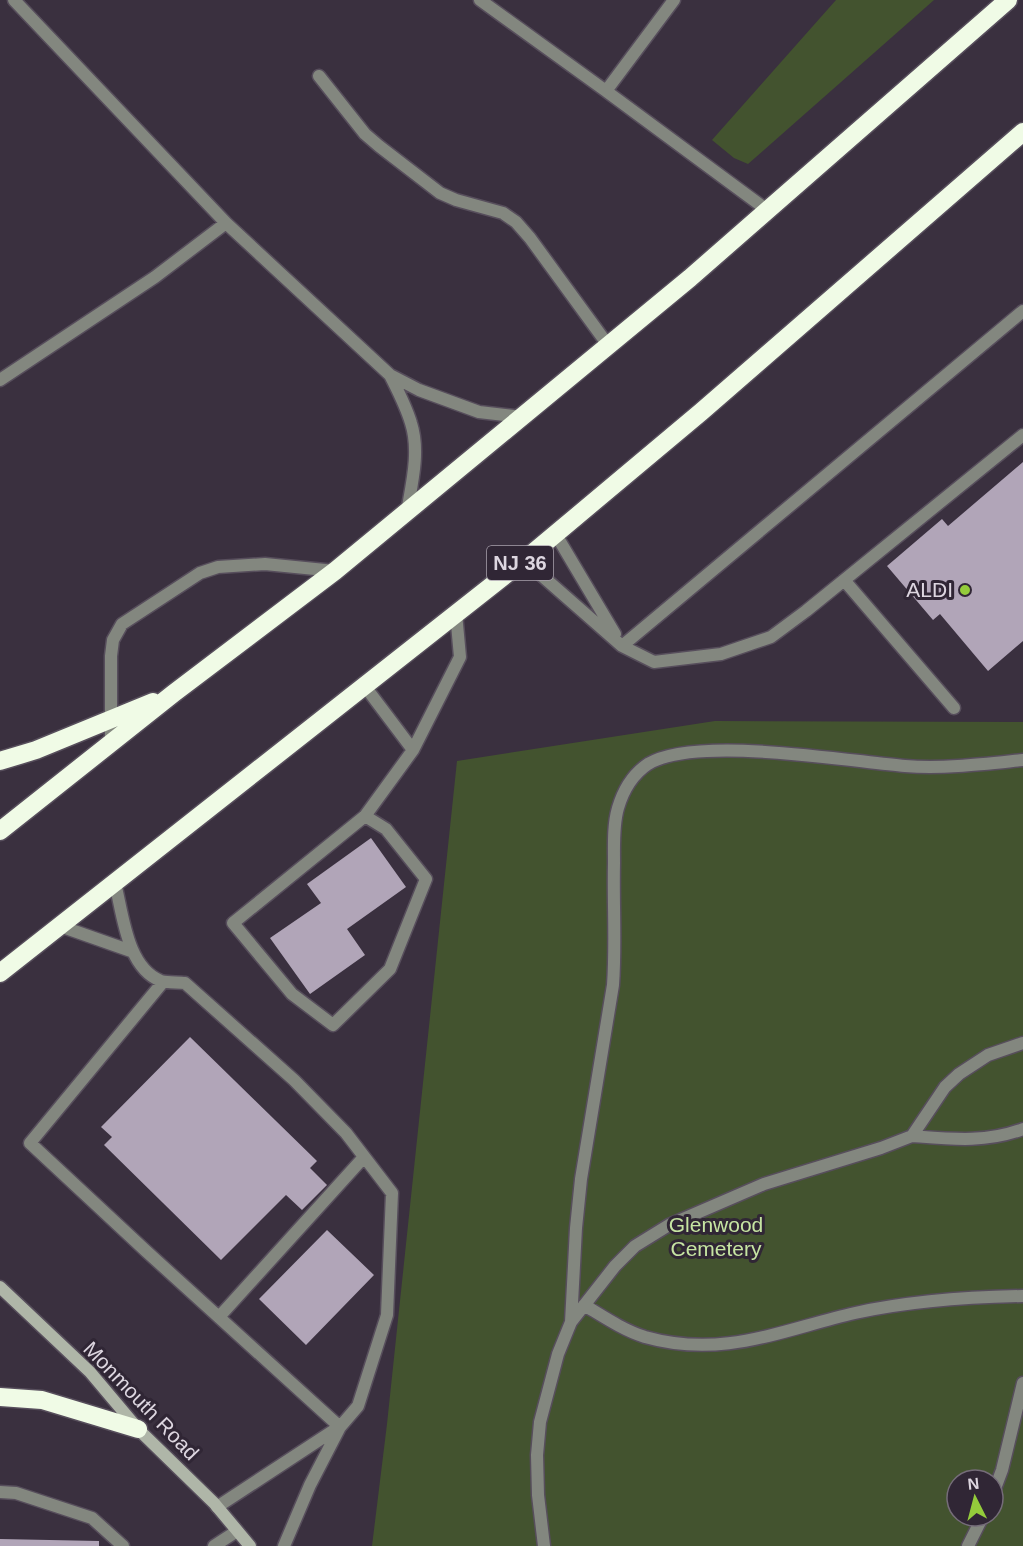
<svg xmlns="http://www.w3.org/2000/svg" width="1023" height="1546" viewBox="0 0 1023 1546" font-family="Helvetica,sans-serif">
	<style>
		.green { fill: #43532f; fill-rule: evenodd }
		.building { fill: #b1a5b8 }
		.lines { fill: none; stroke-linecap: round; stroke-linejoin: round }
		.lane-casing { stroke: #574e5c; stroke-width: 15 }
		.street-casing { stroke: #574e5c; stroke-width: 15 }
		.secondary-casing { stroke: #574e5c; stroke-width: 15 }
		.highway-casing { stroke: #574e5c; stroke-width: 21 }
		.lane { stroke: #83877f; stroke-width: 12 }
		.street { stroke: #83877f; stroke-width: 12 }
		.secondary { stroke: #afb6a8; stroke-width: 12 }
		.highway { stroke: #f0fbe6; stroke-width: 18 }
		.poi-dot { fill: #94cc3b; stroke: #302635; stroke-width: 2 }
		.labels { text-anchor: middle; stroke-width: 6; stroke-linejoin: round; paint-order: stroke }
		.shield { fill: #302635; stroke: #a9a1ad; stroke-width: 1.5 }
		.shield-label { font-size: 20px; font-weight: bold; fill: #ddd6e0 }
		.poi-label { font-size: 21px; fill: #ddd6e0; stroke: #302635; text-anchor: end }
		.park-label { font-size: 21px; fill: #c6e5a2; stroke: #302635 }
		.street-label { font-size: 21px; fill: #ddd6e0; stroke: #302635 }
	</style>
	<rect width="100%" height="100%" fill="#3a303f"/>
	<path class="green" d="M836,0h98l-186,164 -14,-6 -22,-18z
		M715,721l308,1v824h-651l15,-122 70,-663zM957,1480h36v36h-36z"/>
	<path class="building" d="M1023,462v179l-35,30 -48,-57 -7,6 -46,-54 55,-47 6,7z
		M371,838l35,49 -59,42 18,26 -55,39 -40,-56 51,-35 -14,-19z
		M190,1037l127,124 -7,7 17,17 -25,25 -16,-15 -65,65 -117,-115 8,-8 -11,-10z
		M327,1230l47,45 -68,70 -47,-46z
		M0,1539l99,2v5h-99z"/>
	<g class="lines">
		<defs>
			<path id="lane" d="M14,0l212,223 164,152
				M319,76l46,58 14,12 61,47 16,7 47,13 13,9 14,16 78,107
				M0,380l155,-103 71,-54
				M407,512c5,-29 13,-61 4,-89 -5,-17 -13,-32 -21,-48l29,15 60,22 43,5
				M555,533l60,101
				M524,560l98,86 32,16 67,-8 50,-17 35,-26 217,-176
				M844,580l110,128
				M622,646l401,-335
				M364,685l49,65
				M111,743v-87l2,-16 9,-16 78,-51 18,-6 47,-3 70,7
				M365,816l21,13 40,50 -36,90 -57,56 -41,-31 -59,-71 132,-107 48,-66 47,-93 -4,-44
				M115,883c8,32 12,85 46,98 7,2 17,1 24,2l109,97 52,53 46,60 -5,122 -29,91 -18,21 -30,58 -26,61
				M60,926l71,25
				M163,982l-133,161 116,108 194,176
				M912,1136c39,3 74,7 111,-7
				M584,1305c20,12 39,25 61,32 78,22 136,-7 210,-24 55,-12 112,-16 168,-17
				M219,1317l145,-160
				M571,1322l5,-94 5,-49 32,-194c3,-41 0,-81 1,-122 0,-18 -1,-38 4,-55 5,-17 15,-34 30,-44 48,-29 198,-3 257,2 39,3 79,-2 118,-6
				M0,1492l16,1 76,25 31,28
				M993,1494l9,-24 21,-87
				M217,1507l122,-80
				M214,1546l23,-15
				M544,1546l-6,-51 -1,-40 3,-33 18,-68 13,-32 44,-56 20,-20 34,-21 95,-41 117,-36 31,-12 33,-49 14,-13 29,-19 35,-12
				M968,1546l15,-30"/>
			<path id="street" d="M480,0l126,91
				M674,0l-68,91 161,119"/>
			<path id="secondary" d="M0,1287l90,85 48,57 76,74 36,43"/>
			<path id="highway" d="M0,761l36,-11 117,-48
				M0,831l174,-138 161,-122 355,-293 318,-278
				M0,973l528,-416 173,-145 322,-280
				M0,1397l42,3 96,29"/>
		</defs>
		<use href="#lane" class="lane-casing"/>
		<use href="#street" class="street-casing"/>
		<use href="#secondary" class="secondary-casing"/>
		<use href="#highway" class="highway-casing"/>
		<use href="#lane" class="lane"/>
		<use href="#street" class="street"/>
		<use href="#secondary" class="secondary"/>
		<use href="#highway" class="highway"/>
	</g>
	<circle class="poi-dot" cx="965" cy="590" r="6"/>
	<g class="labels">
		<rect class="shield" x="487" y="546" width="66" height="34" rx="4.5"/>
		<g class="shield-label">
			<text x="520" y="570">NJ 36</text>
		</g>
		<g class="poi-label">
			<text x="953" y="597">ALDI</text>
		</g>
		<g class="park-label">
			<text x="716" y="1232">Glenwood<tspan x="716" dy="24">Cemetery</tspan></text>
		</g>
		<g class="street-label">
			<text transform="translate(141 1401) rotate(46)" y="7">Monmouth Road</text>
		</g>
	</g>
	<g transform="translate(975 1498) rotate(354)"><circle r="28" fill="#302635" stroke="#756c79" stroke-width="1.5"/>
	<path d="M0-4.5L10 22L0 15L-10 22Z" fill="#94cc3b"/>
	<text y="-9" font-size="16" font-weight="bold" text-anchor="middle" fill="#ddd6e0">N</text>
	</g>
</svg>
